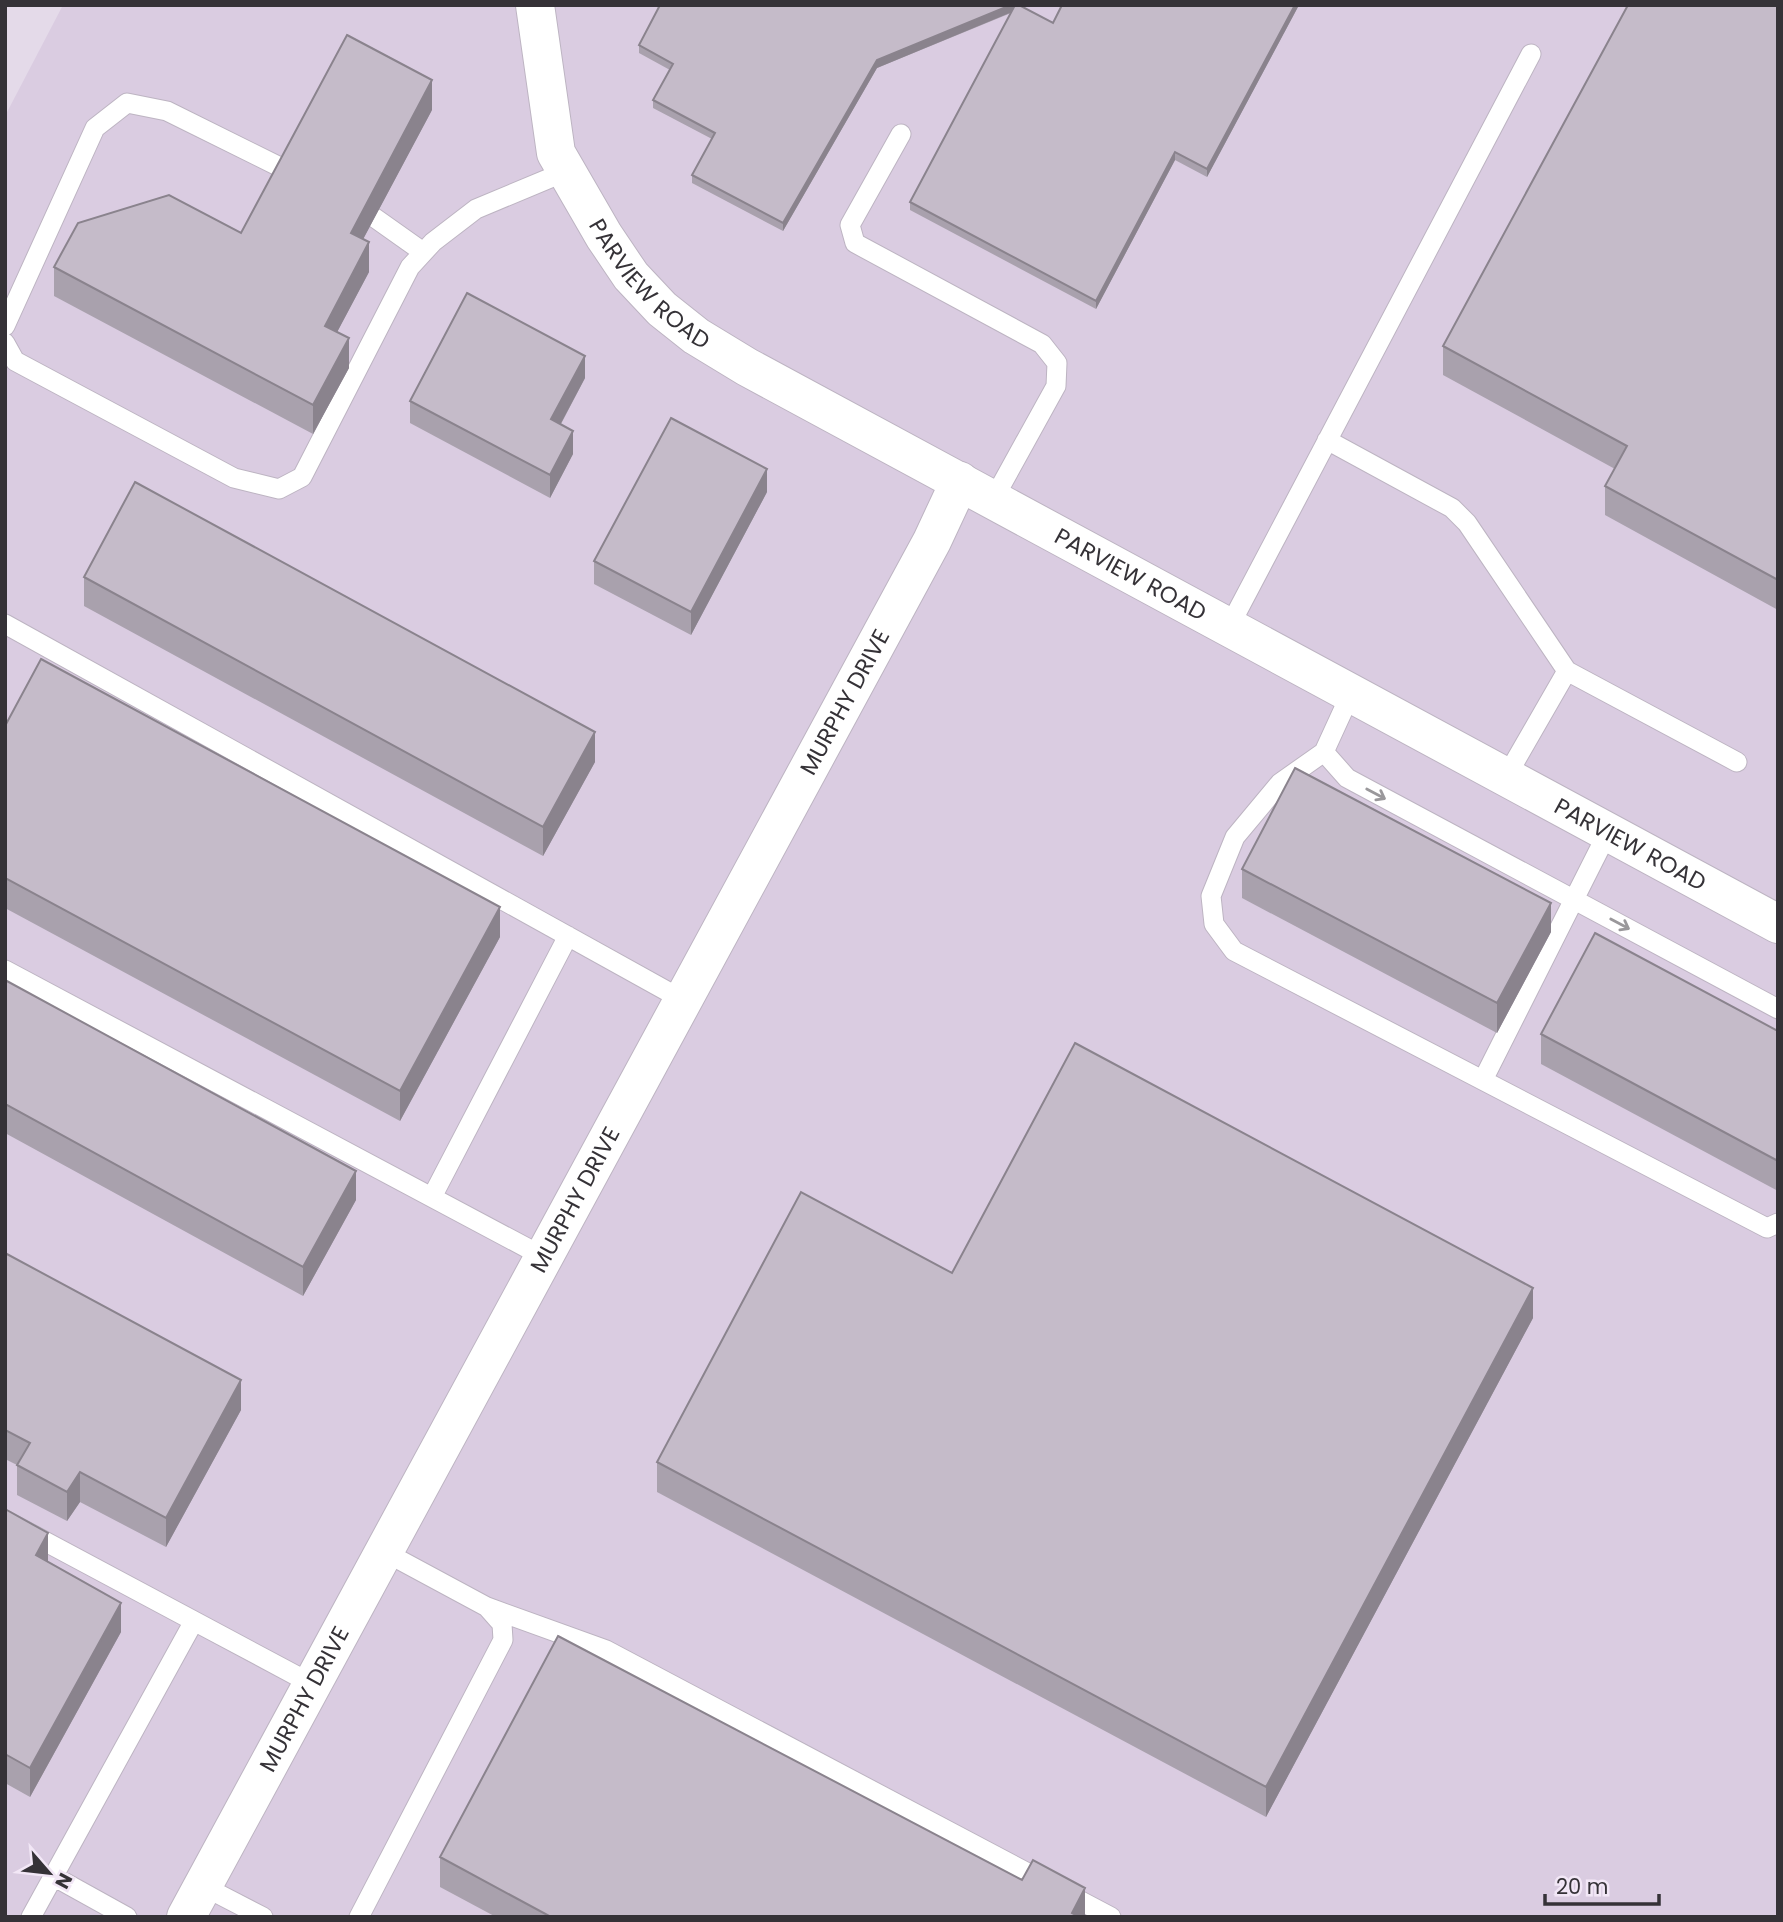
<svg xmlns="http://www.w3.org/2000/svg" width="1783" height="1922" viewBox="0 0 1783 1922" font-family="Poppins,sans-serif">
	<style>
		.built { fill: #dacce1 }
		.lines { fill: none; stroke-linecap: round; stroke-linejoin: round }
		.service-casing { stroke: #bdb4c2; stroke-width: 21 }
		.minor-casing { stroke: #bdb4c2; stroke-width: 40 }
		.service { stroke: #fff; stroke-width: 19 }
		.minor { stroke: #fff; stroke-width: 38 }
		.wall { fill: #a9a1ad }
		.shaded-wall { fill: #8a838d }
		.building { fill: #c5bbc9; stroke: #8a838d; stroke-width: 2 }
		.oneway { stroke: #9a989b }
		.labels { text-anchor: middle; stroke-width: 5; stroke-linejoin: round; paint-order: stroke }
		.street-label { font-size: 23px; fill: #353237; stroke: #f2e7f6 }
	</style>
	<rect width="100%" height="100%" fill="#e4dae9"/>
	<path class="built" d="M63,5h1715v1912h-1773v-1801z"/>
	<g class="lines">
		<defs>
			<path id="service" d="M901,134l-51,91 5,18 187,101 15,19 -1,23 -63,114
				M375,218l48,34
				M5,326l90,-198 32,-25 40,8 123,61
				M5,343l10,18 219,117 45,11 23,-12 108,-210 23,-25 43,-33 91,-38
				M1327,440l125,68 15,15 100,148 170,91
				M5,624l678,376
				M1229,627l302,-573
				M1351,693l-27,59 -44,31 -45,54 -24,59 3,28 20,27 533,277 11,-5
				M1324,752l23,26 431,231
				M1506,777l61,-106
				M5,970l539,287
				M1483,1080l125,-248
				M432,1197l136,-261
				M5,1520l189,101
				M487,1607l119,43 505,267
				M53,1876l74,41
				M203,1886l60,31
				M31,1917l163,-296 118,63
				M359,1917l144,-277 -1,-16 -15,-17 -104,-56"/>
			<g id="minor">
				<path id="s1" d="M535,5l21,148 48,83 27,40 31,33 34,27 51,31 1031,557"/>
				<path id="s2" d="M186,1917l746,-1376 28,-60"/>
			</g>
		</defs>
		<use href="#service" class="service-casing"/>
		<use href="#minor" class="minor-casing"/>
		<use href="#service" class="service"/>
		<use href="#minor" class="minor"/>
	</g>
	<path class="wall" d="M654,5h375l-5,3 29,15 246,-18 -92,172 -32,-17 -79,149 -186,-99v-8l101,-189 -134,55 -94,163 -91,-48v-8l20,-36 -59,-31v-8l17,-30 -31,-17v-8l20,-37z
		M1778,5v605l-173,-95v-29l10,-17 -172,-94v-29z
		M432,110l-69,129 6,33 -32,60 12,36 -36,66 -259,-138v-29l187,-34z
		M585,378l-24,46 12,30 -23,44 -140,-75v-22z
		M767,492l-76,143 -97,-51v-23z
		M84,577l511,185 -52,94 -459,-250z
		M5,726l495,211 -100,184 -395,-213z
		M1242,869l309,63 -54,101 -255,-135z
		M5,980l351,220 -53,96 -298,-163z
		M1778,1031v160l-237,-127v-30z
		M5,1253l236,157 -75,137 -86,-45 -13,19 -50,-26v-30l-12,-6z
		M952,1273l581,45 -267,499 -609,-325v-30z
		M5,1509l43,53 73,70 -91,165 -25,-14z
		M440,1857l645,60h-589l-56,-30z"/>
	<path class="shaded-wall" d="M1011,5h18l-152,63 -94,163v-8l94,-163z
		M1295,5h4l-92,172v-8z
		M432,80v30l-81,152v-29z
		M1175,152v8l-79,149v-8z
		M369,242v30l-44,83v-29z
		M349,338v30l-36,66v-29z
		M585,356v22l-34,64v-23z
		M573,431v23l-23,44v-23z
		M767,469v23l-76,143v-23z
		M595,732v30l-52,94v-29z
		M1551,903v29l-54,101v-30z
		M500,907v30l-100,184v-30z
		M356,1171v29l-53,96v-29z
		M1533,1288v30l-267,499v-30z
		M241,1380v30l-75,137v-29z
		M80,1472v30l-13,19v-29z
		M48,1533v29l-12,-7z
		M121,1603v29l-91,165v-29z
		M1085,1888v29h-13v-4z"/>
	<path class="building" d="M660,5h351l-134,55 -94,163 -91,-48 23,-42 -62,-33 20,-36 -34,-19z
		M1015,5h4l34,18 9,-18h233l-88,164 -32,-17 -79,149 -186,-99z
		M1628,5h150v575l-173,-94 22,-40 -184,-100z
		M347,35l85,45 -81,153 18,9 -44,84 24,12 -36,67 -259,-138 24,-44 91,-28 72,38z
		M467,293l118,63 -34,63 22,12 -23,44 -140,-74z
		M671,418l96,51 -76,143 -97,-51z
		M135,482l460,250 -52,95 -459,-250z
		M41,659l459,248 -100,184 -395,-213v-152z
		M1295,768l256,135 -54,100 -255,-134z
		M1595,933l183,98v130l-237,-127z
		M5,980l351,191 -53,96 -298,-163z
		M1075,1043l458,245 -267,499 -609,-325 144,-270 151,81z
		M5,1253l236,127 -75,138 -86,-46 -13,20 -50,-27 13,-22 -25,-13z
		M5,1509l43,24 -12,22 85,48 -91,165 -25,-14z
		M558,1636l464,244 11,-20 52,28 -13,25 8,4h-529l-111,-60z"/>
	<defs><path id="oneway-shaft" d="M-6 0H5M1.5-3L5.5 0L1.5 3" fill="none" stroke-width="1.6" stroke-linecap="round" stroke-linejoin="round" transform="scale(1.75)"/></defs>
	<g class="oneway">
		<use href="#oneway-shaft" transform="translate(1376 794) rotate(28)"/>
		<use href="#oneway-shaft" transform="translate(1620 924) rotate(28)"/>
	</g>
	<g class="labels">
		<g class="street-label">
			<text dy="8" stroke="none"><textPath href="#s1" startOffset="312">PARVIEW ROAD</textPath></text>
			<text dy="8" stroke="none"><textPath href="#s1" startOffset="878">PARVIEW ROAD</textPath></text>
			<text dy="8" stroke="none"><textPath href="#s2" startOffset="1382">MURPHY DRIVE</textPath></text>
			<text dy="8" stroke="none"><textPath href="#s1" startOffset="1446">PARVIEW ROAD</textPath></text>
			<text dy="8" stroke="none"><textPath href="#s2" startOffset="816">MURPHY DRIVE</textPath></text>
			<text dy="8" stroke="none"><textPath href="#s2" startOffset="248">MURPHY DRIVE</textPath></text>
		</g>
	</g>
	<rect width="1783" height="1922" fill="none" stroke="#353237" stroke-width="14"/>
	<g transform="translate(49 1873) rotate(118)" stroke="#f2e7f6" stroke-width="5" paint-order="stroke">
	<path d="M0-5L12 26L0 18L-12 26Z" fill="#353237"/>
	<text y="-10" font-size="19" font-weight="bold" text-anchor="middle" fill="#353237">N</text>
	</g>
	<path d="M1545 1894v10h114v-10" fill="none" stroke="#353237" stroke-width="3.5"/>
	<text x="1556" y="1894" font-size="21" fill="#353237" stroke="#f2e7f6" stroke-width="5" paint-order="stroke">20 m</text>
</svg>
